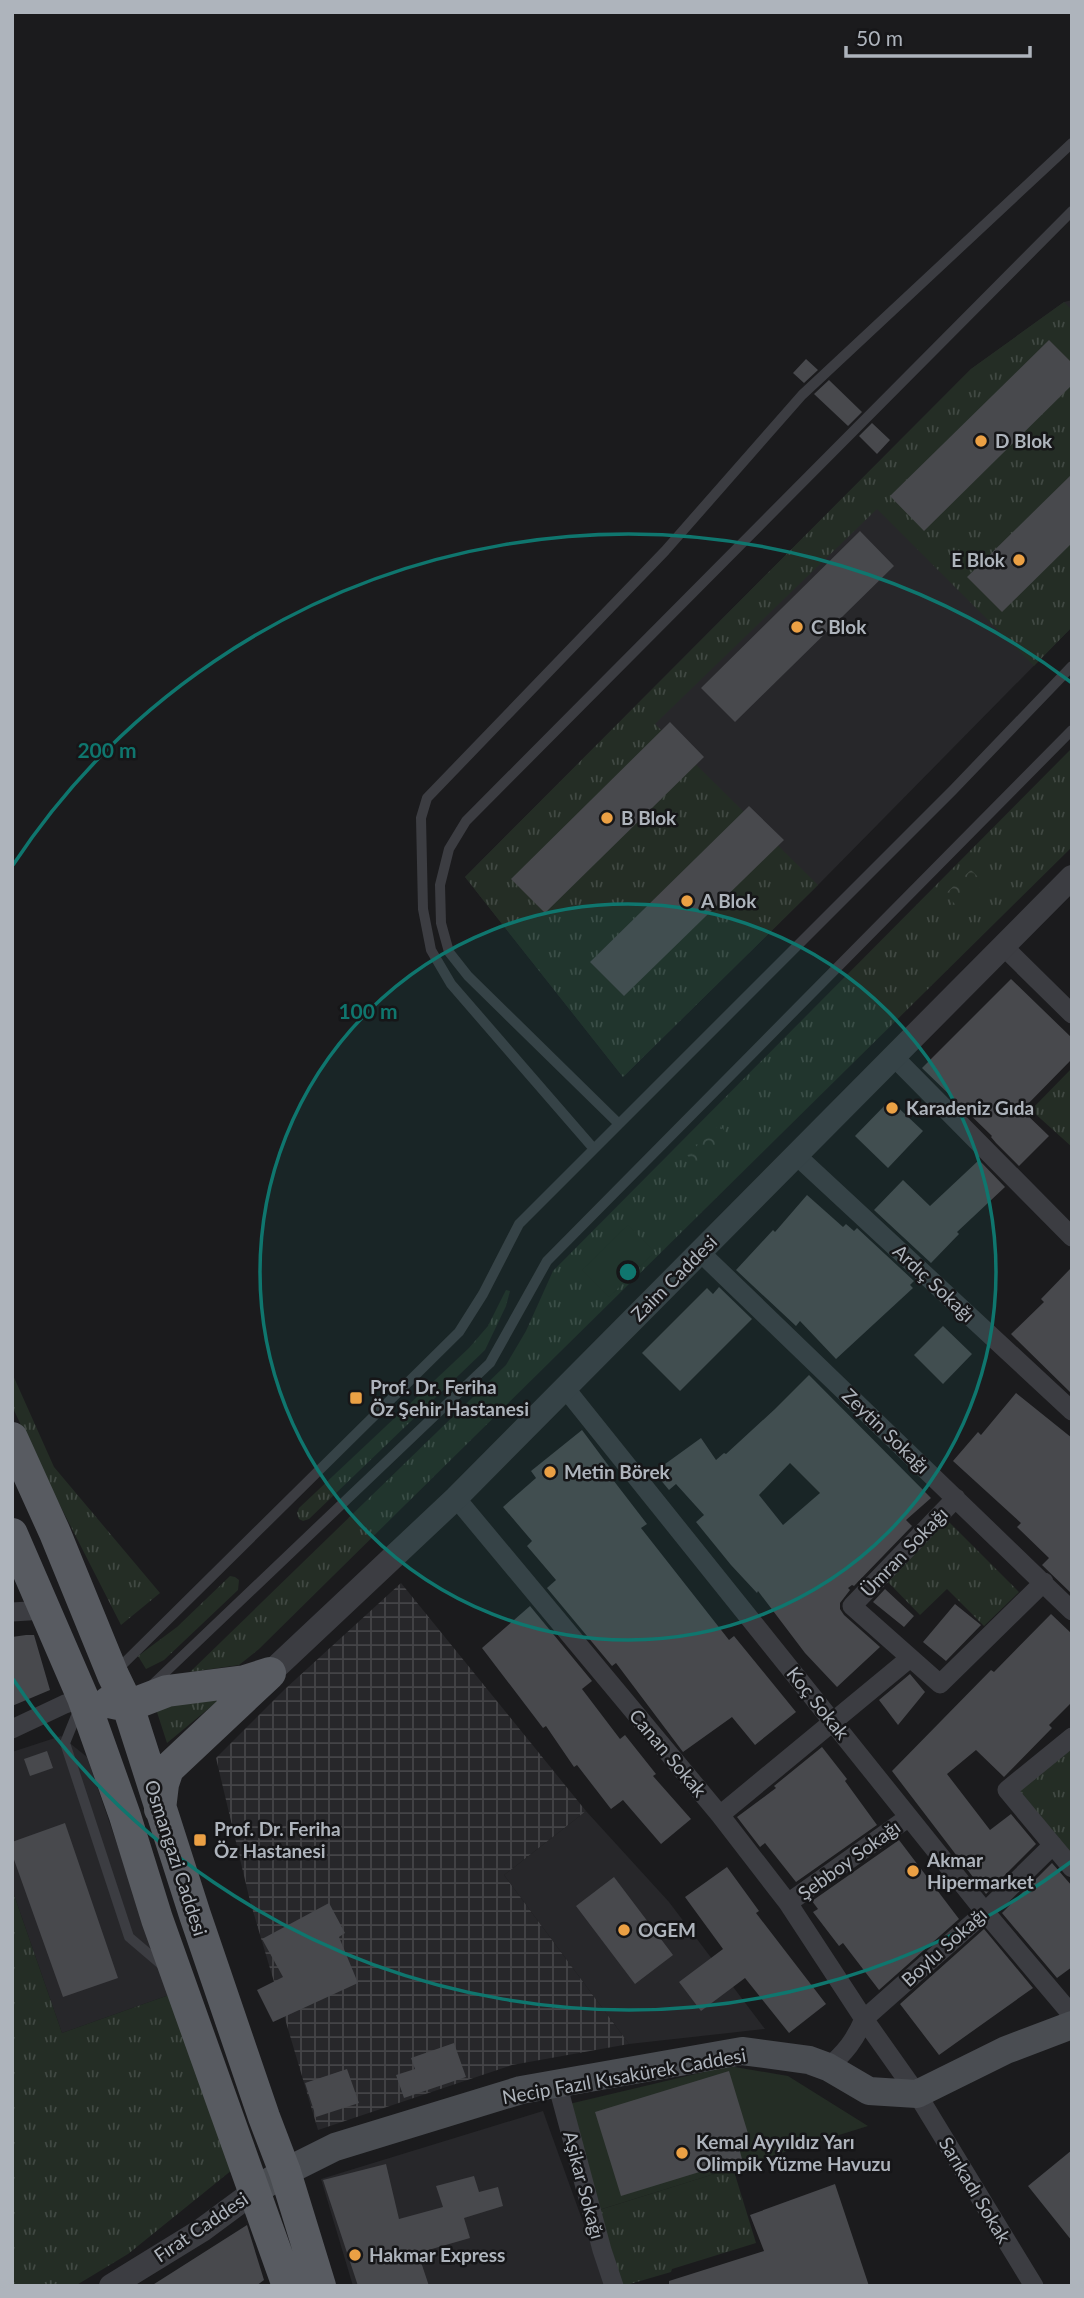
<svg xmlns="http://www.w3.org/2000/svg" width="1084" height="2298" viewBox="0 0 1084 2298" font-family="Lato,sans-serif">
	<style>
		.built { fill: #27272a }
		.industrial { fill: url(#industrial-grid) }
		.grass { fill: url(#grass-tufts) }
		.park { fill: url(#park-crowns) }
		.pitch { fill: #242d25 }
		.building { fill: #48494d; fill-rule: evenodd }
		.lines { fill: none; stroke-linecap: round; stroke-linejoin: round }
		.service { stroke: #3c3d42; stroke-width: 10 }
		.minor { stroke: #3c3d42; stroke-width: 19 }
		.tertiary { stroke: #3c3d42; stroke-width: 24 }
		.secondary { stroke: #4a4d52; stroke-width: 28 }
		.primary { stroke: #585b61; stroke-width: 32 }
		.ring { fill: none; stroke: #0f766e; stroke-width: 3.5 }
		.poi-dot { fill: #eba044; stroke: #161618; stroke-width: 2.5 }
		.labels { text-anchor: middle; stroke-width: 5; stroke-linejoin: round; paint-order: stroke }
		.poi-label { font-size: 19px; font-weight: bold; fill: #aeb4bc; stroke: #161618; text-anchor: start }
		.street-label { font-size: 19px; fill: #aeb4bc; stroke: #161618 }
		.centre { fill: #0f766e; stroke: #161618; stroke-width: 3.5 }
		.ring-label { font-size: 21px; text-anchor: middle; font-weight: bold; fill: #0f766e; stroke: #161618; stroke-width: 5; stroke-linejoin: round; paint-order: stroke }
	</style>
	<defs>
		<pattern id="industrial-grid" width="8" height="8" patternUnits="userSpaceOnUse" patternTransform="scale(1.75)"><rect width="8" height="8" fill="#27272a"/><path d="M0 4h8M4 0v8" fill="none" stroke="#444447"/></pattern>
		<pattern id="grass-tufts" width="24" height="20" patternUnits="userSpaceOnUse" patternTransform="scale(1.75)"><rect width="24" height="20" fill="#242d25"/><path d="M3 7l-1-3M5 7V3M7 7l1-3M15 17l-1-3M17 17v-4M19 17l1-3" fill="none" stroke="#414943"/></pattern>
		<pattern id="park-crowns" width="20" height="18" patternUnits="userSpaceOnUse" patternTransform="scale(1.75)"><rect width="20" height="18" fill="#242d25"/><path d="M2 6a3 3 0 1 1 6 0M12 15a3 3 0 1 1 6 0" fill="none" stroke="#414943"/></pattern>
	</defs>
	<rect width="100%" height="100%" fill="#1b1b1d"/>
	<path class="built" d="M1072,300v327l-254,258 -195,192 -158,-200 506,-508 93,-67z
		M61,1736l26,21 82,238 -107,38 -50,-144v-137z
		M586,1811l83,91 96,127 -136,15 -125,-169z
		M543,2111l63,175h-253l-32,-107z"/>
	<path class="industrial" d="M401,1583l185,228 -82,64 125,169 -117,21 -194,65 -68,-229 -34,-143 69,-69z"/>
	<path class="grass" d="M1064,302l8,8v317l-38,39 -157,-157 -222,215 163,161 -195,192 -158,-200 506,-508z
		M1072,748v99l-813,802 -20,16 -49,7 316,-307 20,-34 27,-60z
		M1072,1068v79l-41,-37z
		M506,1290l4,1 -4,15 -21,44 -176,169 -6,2 -4,-2 -2,-6 2,-5 170,-160 19,-22z
		M12,1373l42,94 106,126 -39,32 -80,-157 -29,-62z
		M947,1520l72,72 -35,34 -37,-37 -27,26 -34,-35z
		M230,1576l5,1 4,3 -1,10 -74,70 -18,9 -8,-13 39,-29z
		M225,1695l-58,48 -12,-37z
		M1072,1746v113l-55,-67z
		M12,1889l50,144 107,-38 63,175 -104,84 -53,32h-63z
		M733,2168l23,75 -84,26 -1,3 -48,14 -24,-76z"/>
	<path class="park" d="M971,870l13,13 -25,25 -14,-14z
		M719,1125l15,15 -33,30 -14,-15z"/>
	<path class="pitch" d="M628,1225l27,27 -46,45 -27,-27z
		M729,2066l59,10 80,50 -269,84 -30,-106z"/>
	<path class="building" d="M1049,340l23,23v22l-148,146 -34,-35z
		M806,359l12,11 -14,13 -11,-10z
		M829,380l33,32 -14,14 -34,-32z
		M872,423l18,17 -13,14 -18,-18z
		M1072,474v69l-70,69 -35,-35z
		M860,531l34,35 -159,156 -34,-34z
		M670,722l34,35 -159,156 -34,-34z
		M749,806l35,34 -160,156 -34,-34z
		M1011,979l61,59v21l-50,51 27,26 -30,30 -23,-23 -5,-6 1,-1 -70,-68z
		M890,1100l33,31 -35,37 -33,-32z
		M979,1160l26,27 -48,45 2,2 -28,29 -57,-53 29,-30 27,26z
		M807,1195l36,32 3,-3 8,7 3,-3 57,53 -4,4 3,3 -77,71 -36,-38 -4,5 -60,-56 37,-40 2,2z
		M1072,1267v127l-61,-60 33,-32 -3,-3z
		M719,1287l33,32 -72,72 -38,-38 65,-65 6,6z
		M943,1326l29,28 -29,30 -29,-29z
		M809,1375l122,123 -25,22 6,6 -58,60 -2,-1 -4,3 2,2 -10,13v6l4,6 36,32 -43,40 -32,-34 -47,-62 -1,2 -26,-28 -35,-43 8,-7 -28,-31 -7,6 -15,-18 47,-34 15,22 8,-7 2,1 49,-45zM790,1463l30,30 -37,32 -24,-30z
		M1016,1393l56,45v156l-30,-29 7,-7 -32,-31 4,-4 -68,-62 25,-29 3,3z
		M582,1430l29,39 -4,3 40,52 -6,4 88,112 5,-4 62,76 -41,33 -23,-28 -49,35 -67,-89 -4,3 -65,-78 9,-8 -29,-34 5,-5 -29,-34 33,-29 -5,-7z
		M885,1589l29,27 -10,11 -31,-25z
		M955,1604l26,21 -35,36 -23,-19z
		M530,1606l62,75 -10,8 38,50 5,-4 31,39 -3,2 38,43 -30,25 -38,-44 -12,9 -34,-44 -3,2 -28,-41 -3,2 -61,-80z
		M1051,1614l21,20v68l-23,23 3,3 -48,49 -28,-27 -29,24 43,56 21,-16 25,30 -50,50 -94,-123 99,-101 3,2z
		M26,1635h8l16,55 -38,16v-69z
		M910,1674l15,18 -27,33 -19,-25z
		M822,1747l25,32 -2,2 32,44 -81,57 -31,-39 -5,4 -23,-30 39,-29 -2,-2z
		M47,1751l6,17 -23,8 -6,-17z
		M65,1823l53,155 -55,19 -51,-143v-12z
		M899,1840l60,79 -80,71 -36,-47 -4,3 -26,-34 5,-3 -6,-8z
		M1052,1863l20,23v81l-15,11 -55,-65z
		M727,1867l32,44 -3,2 70,91 -37,29 -44,-55 -44,33 -22,-29 44,-33 -38,-52z
		M614,1877l59,78 -38,29 -59,-78z
		M329,1903l16,30 -6,4 19,46 -85,39 -16,-32 26,-13 -21,-38z
		M984,1929l49,59 -94,67 -39,-51z
		M454,2043l12,34 -62,21 -8,-23 19,-6 -4,-11z
		M347,2069l12,34 -43,14 -11,-34z
		M729,2071l21,69 -12,4 4,15 -121,37 -26,-84z
		M1072,2150v91l-44,-55z
		M386,2164l13,55 44,-12 -7,-21 38,-10 5,16 19,-5 5,19 -39,12 6,20 -52,15 11,33h-71l-35,-106z
		M835,2184l34,102h-200v-5l95,-30 -14,-36z
		M247,2225l17,55 -8,6h-105z"/>
	<g class="lines">
		<path class="service" d="M619,1124l-151,-148 -19,-24 -8,-29 -1,-38 9,-36 17,-28 606,-610
			M594,1149l-143,-165 -20,-34 -8,-41 -2,-91 6,-20 238,-247 137,-156 270,-252
			M118,1669l341,-337 24,-38 36,-70 434,-434 119,-124
			M152,1685l338,-322 57,-102 525,-531
			M78,1711l-13,32 64,194 34,29"/>
		<path class="minor" d="M1003,946l69,68
			M894,1057l178,180
			M796,1155l276,256
			M700,1252l372,359
			M565,1388l420,524 87,103
			M456,1498l264,317 68,88 76,116 53,75 117,192
			M956,1498l-104,108 88,78 104,-102
			M12,1612l33,-2
			M12,1729l53,-25 18,-6
			M1072,1737l-65,53 65,78
			M720,1815l190,-157
			M788,1903l121,-86
			M828,2067c17,-14 27,-27 36,-48l121,-107 68,-67
			M557,2083l45,167 12,36"/>
		<path class="tertiary" d="M270,1673l186,-175 616,-621
			M111,2286l91,-56 54,-40"/>
		<path class="secondary" d="M256,2190l29,-18 50,-25 186,-57 221,-39 67,9 19,7 41,24 48,3 89,-44 66,-25"/>
		<path class="primary" d="M12,1438l43,95 58,142 15,31 67,209 69,202 21,55 35,114
			M12,1534l71,164 42,118 32,103 131,367
			M109,1702l19,4 39,-15 78,-10 25,-8
			M160,1809l3,-25 5,-15 101,-95"/>
	</g>
	<circle cx="628" cy="1272" r="368" fill="#0f766e" fill-opacity=".12"/>
	<g class="ring">
		<circle cx="628" cy="1272" r="368"/>
		<path d="M1072 1861A737 737 0 0 1 13 1679M13 865A737 737 0 0 1 1072 683"/>
	</g>
	<g class="poi-dot">
		<circle cx="981" cy="441" r="7"/>
		<circle cx="1019" cy="560" r="7"/>
		<circle cx="797" cy="627" r="7"/>
		<circle cx="607" cy="818" r="7"/>
		<circle cx="687" cy="901" r="7"/>
		<circle cx="892" cy="1108" r="7"/>
		<rect x="349" y="1391" width="14" height="14" rx="3.5"/>
		<circle cx="550" cy="1472" r="7"/>
		<rect x="193" y="1833" width="14" height="14" rx="3.5"/>
		<circle cx="913" cy="1871" r="7"/>
		<circle cx="624" cy="1930" r="7"/>
		<circle cx="682" cy="2153" r="7"/>
		<circle cx="355" cy="2255" r="7"/>
	</g>
	<g class="labels">
		<g class="poi-label">
			<text x="995" y="448">D Blok</text>
			<text x="1005" y="567" text-anchor="end">E Blok</text>
			<text x="811" y="634">C Blok</text>
			<text x="621" y="825">B Blok</text>
			<text x="701" y="908">A Blok</text>
			<text x="906" y="1115">Karadeniz Gıda</text>
			<text x="370" y="1394">Prof. Dr. Feriha<tspan x="370" dy="22">Öz Şehir Hastanesi</tspan></text>
			<text x="564" y="1479">Metin Börek</text>
			<text x="214" y="1836">Prof. Dr. Feriha<tspan x="214" dy="22">Öz Hastanesi</tspan></text>
			<text x="927" y="1867">Akmar<tspan x="927" dy="22">Hipermarket</tspan></text>
			<text x="638" y="1937">OGEM</text>
			<text x="696" y="2149">Kemal Ayyıldız Yarı<tspan x="696" dy="22">Olimpik Yüzme Havuzu</tspan></text>
			<text x="369" y="2262">Hakmar Express</text>
		</g>
		<g class="street-label">
			<text transform="translate(674 1278) rotate(-45)" y="7">Zaim Caddesi</text>
			<text transform="translate(934 1283) rotate(43)" y="7">Ardıç Sokağı</text>
			<text transform="translate(886 1431) rotate(44)" y="7">Zeytin Sokağı</text>
			<text transform="translate(904 1552) rotate(-46)" y="7">Ümran Sokağı</text>
			<text transform="translate(818 1703) rotate(51)" y="7">Koç Sokak</text>
			<text transform="translate(668 1753) rotate(50)" y="7">Canan Sokak</text>
			<text transform="translate(176 1858) rotate(72)" y="7">Osmangazi Caddesi</text>
			<text transform="translate(849 1860) rotate(-36)" y="7">Şebboy Sokağı</text>
			<text transform="translate(944 1947) rotate(-42)" y="7">Boylu Sokağı</text>
			<text transform="translate(624 2076) rotate(-10)" y="7">Necip Fazıl Kısakürek Caddesi</text>
			<text transform="translate(584 2185) rotate(75)" y="7">Aşikar Sokağı</text>
			<text transform="translate(975 2190) rotate(59)" y="7">Sarıkadı Sokak</text>
			<text transform="translate(201 2227) rotate(-34)" y="7">Fırat Caddesi</text>
		</g>
	</g>
	<circle cx="628" cy="1272" r="10" class="centre"/>
	<g class="ring-label">
		<text x="107" y="758">200 m</text>
		<text x="368" y="1019">100 m</text>
	</g>
	<rect width="1084" height="2298" fill="none" stroke="#aeb4bc" stroke-width="28"/>
	<path d="M846 46v10h184v-10" fill="none" stroke="#aeb4bc" stroke-width="3.5"/>
	<text x="856" y="46" font-size="21" fill="#aeb4bc" stroke="#161618" stroke-width="5" paint-order="stroke">50 m</text>
</svg>
